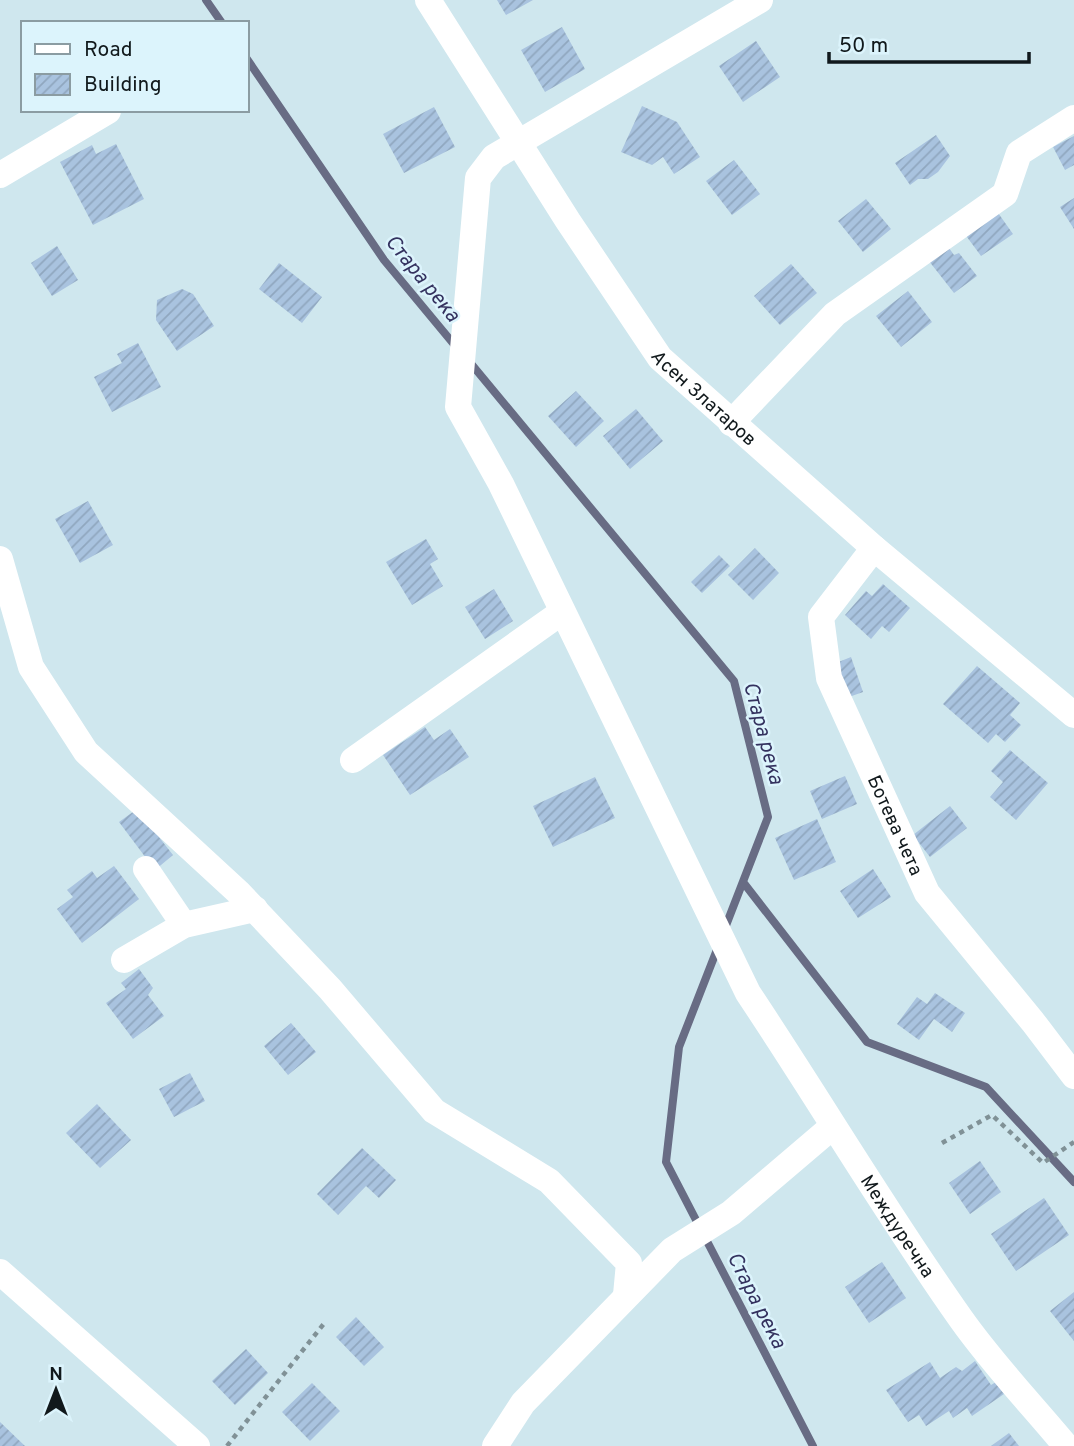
<svg xmlns="http://www.w3.org/2000/svg" width="1074" height="1446" viewBox="0 0 1074 1446" font-family="Overpass,sans-serif">
	<style>
		.lines { fill: none; stroke-linecap: round; stroke-linejoin: round }
		.stream { stroke: #686c84; stroke-width: 8 }
		.building { fill: url(#building-hatch) }
		.path { stroke: #809196; stroke-width: 4.5; stroke-dasharray: 5 5; stroke-linecap: butt }
		.minor { stroke: #fff; stroke-width: 26 }
		.labels { text-anchor: middle; stroke-width: 5; stroke-linejoin: round; paint-order: stroke }
		.street-label { font-size: 19px; fill: #11191c; stroke: #dcf4fc }
		.water-label { font-size: 21px; font-style: italic; fill: #34325f; stroke: #dcf4fc }
	</style>
	<defs>
		<pattern id="building-hatch" width="6" height="6" patternUnits="userSpaceOnUse" patternTransform="scale(1.75)"><rect width="6" height="6" fill="#a9c3df"/><path d="M-1 1l2-2M0 6l6-6M5 7l2-2" fill="none" stroke="#90a7bf"/></pattern>
	</defs>
	<rect width="100%" height="100%" fill="#cfe7ee"/>
	<g class="lines">
		<path class="stream" d="M206,0l16,23
			M247,59l137,201 73,88
			M468,360l266,321 34,136 -43,111
			M743,882l124,160 119,45 88,95
			M718,947l-39,100 -13,115 147,284"/>
	</g>
	<path class="building" d="M497,0h36l-27,15z
		M562,27l23,42 -40,23 -24,-42z
		M756,41l24,36 -37,25 -24,-36z
		M642,106l35,16 23,35 -26,17 -11,-17 -11,8 -31,-13z
		M434,107l21,40 -51,26 -21,-39z
		M936,135l14,21 -12,16 -10,7h-10l-8,6 -15,-22z
		M1074,136v29l-9,5 -12,-23z
		M116,144l28,55 -51,26 -33,-63 32,-17 4,9z
		M734,160l26,34 -28,21 -26,-34z
		M1074,198v31l-14,-22z
		M866,199l25,30 -28,23 -25,-31z
		M996,210l17,24 -32,22 -17,-23z
		M944,241l10,14 5,-2 18,23 -23,17 -29,-37z
		M57,246l21,34 -26,16 -21,-33z
		M279,263l43,34 -20,26 -43,-34z
		M791,264l26,29 -37,32 -26,-29z
		M182,289l11,5 21,32 -37,25 -21,-31 1,-20z
		M908,291l24,31 -31,25 -25,-31z
		M138,343l23,44 -49,25 -18,-35 28,-14 -5,-9z
		M576,391l28,30 -28,26 -28,-31z
		M636,409l27,32 -33,28 -27,-33z
		M88,501l25,44 -33,18 -25,-44z
		M426,539l12,20 -8,5 13,22 -31,19 -26,-43z
		M755,548l24,25 -26,27 -25,-25z
		M719,555l11,11 -28,27 -11,-11z
		M883,584l27,24 -21,24 -7,-6 -11,13 -26,-24 21,-24 6,5z
		M494,589l19,32 -28,18 -20,-32z
		M851,657l12,35 -14,5 -13,-34z
		M977,666l43,37 -10,12 11,10 -16,17 -9,-8 -8,9 -45,-39z
		M425,727l9,13 16,-11 19,28 -59,38 -27,-40z
		M1010,750l38,33 -32,37 -26,-23 13,-15 -12,-11z
		M845,776l12,28 -35,15 -12,-28z
		M595,777l20,41 -62,29 -20,-41z
		M950,806l17,22 -37,29 -17,-22z
		M137,809l36,46 -18,15 -36,-48z
		M817,819l19,43 -42,18 -19,-42z
		M114,866l25,33 -57,44 -25,-34 16,-12 -6,-7 25,-19 5,7z
		M873,869l18,28 -33,21 -18,-27z
		M139,969l14,19 -5,7 16,21 -31,23 -27,-36 20,-14 -5,-6z
		M935,993l30,20 -13,19 -18,-13 -15,21 -22,-16 20,-27 10,7z
		M291,1023l25,29 -28,23 -24,-29z
		M190,1073l15,28 -31,16 -15,-28z
		M97,1104l34,36 -31,28 -34,-35z
		M362,1148l34,32 -17,18 -13,-12 -28,29 -21,-21z
		M980,1161l21,31 -31,22 -21,-31z
		M1044,1198l25,37 -53,36 -25,-37z
		M882,1262l24,36 -37,25 -24,-36z
		M1074,1292v49l-24,-30z
		M356,1317l28,30 -20,19 -28,-29z
		M246,1349l22,24 -33,32 -23,-24z
		M975,1361l16,24 5,-3 8,12 -32,22 -5,-8 -14,10 -4,-7 -23,15 -7,-11 -11,7 -22,-32 44,-28 10,16 16,-11 6,4z
		M312,1383l28,28 -30,30 -28,-29z
		M0,1422l25,24h-25z
		M1009,1433l10,13h-28z"/>
	<g class="lines">
		<path class="path" d="M942,1143l50,-28 51,48 31,-21
			M227,1446l99,-125"/>
		<g class="minor">
			<path id="s1" d="M428,0l140,221 92,137 214,190 200,167"/>
			<path id="s2" d="M760,0l-266,157 -16,21 -20,229 43,77 247,509c72,108 138,220 213,326 31,44 70,85 105,127"/>
			<path d="M0,175l108,-64"/>
			<path d="M731,423l104,-109 170,-120 14,-41 55,-35"/>
			<path id="s3" d="M874,548l-53,69 8,61 98,215 106,129 41,54"/>
			<path d="M0,559l31,108 55,85 152,140 92,97 104,122 115,70 80,82 -3,32"/>
			<path d="M353,760l209,-148"/>
			<path d="M146,869l38,56"/>
			<path d="M124,960l60,-35 71,-16"/>
			<path d="M0,1272l197,174"/>
			<path d="M495,1446l28,-43 149,-153 59,-37 101,-86"/>
		</g>
	</g>
	<g class="labels">
		<g class="street-label">
			<text dy="7" stroke="none"><textPath href="#s1" startOffset="486">Асен Златаров</textPath></text>
			<text dy="7" stroke="none"><textPath href="#s3" startOffset="310">Ботева чета</textPath></text>
			<text dy="7" stroke="none"><textPath href="#s2" startOffset="1496">Междуречна</textPath></text>
		</g>
		<g class="water-label">
			<text transform="translate(423 278) rotate(51)" y="7">Стара река</text>
			<text transform="translate(764 733) rotate(75)" y="7">Стара река</text>
			<text transform="translate(757 1300) rotate(63)" y="7">Стара река</text>
		</g>
	</g>
	<rect x="21" y="21" width="228" height="91" fill="#dcf4fc" stroke="#8b9ca2" stroke-width="2"/>
	<rect x="35" y="44" width="35" height="10" fill="#ffffff" stroke="#8b9ca2" stroke-width="2"/>
	<text x="84" y="56" font-size="21" fill="#11191c">Road</text>
	<rect x="35" y="74" width="35" height="21" fill="url(#building-hatch)" stroke="#8b9ca2" stroke-width="2"/>
	<text x="84" y="91" font-size="21" fill="#11191c">Building</text>
	<g transform="translate(56 1390)" stroke="#dcf4fc" stroke-width="5" paint-order="stroke">
	<path d="M0-5L12 26L0 18L-12 26Z" fill="#11191c"/>
	<text y="-10" font-size="19" font-weight="bold" text-anchor="middle" fill="#11191c">N</text>
	</g>
	<path d="M829 52v10h200v-10" fill="none" stroke="#11191c" stroke-width="3.5"/>
	<text x="839" y="52" font-size="21" fill="#11191c" stroke="#dcf4fc" stroke-width="5" paint-order="stroke">50 m</text>
</svg>
